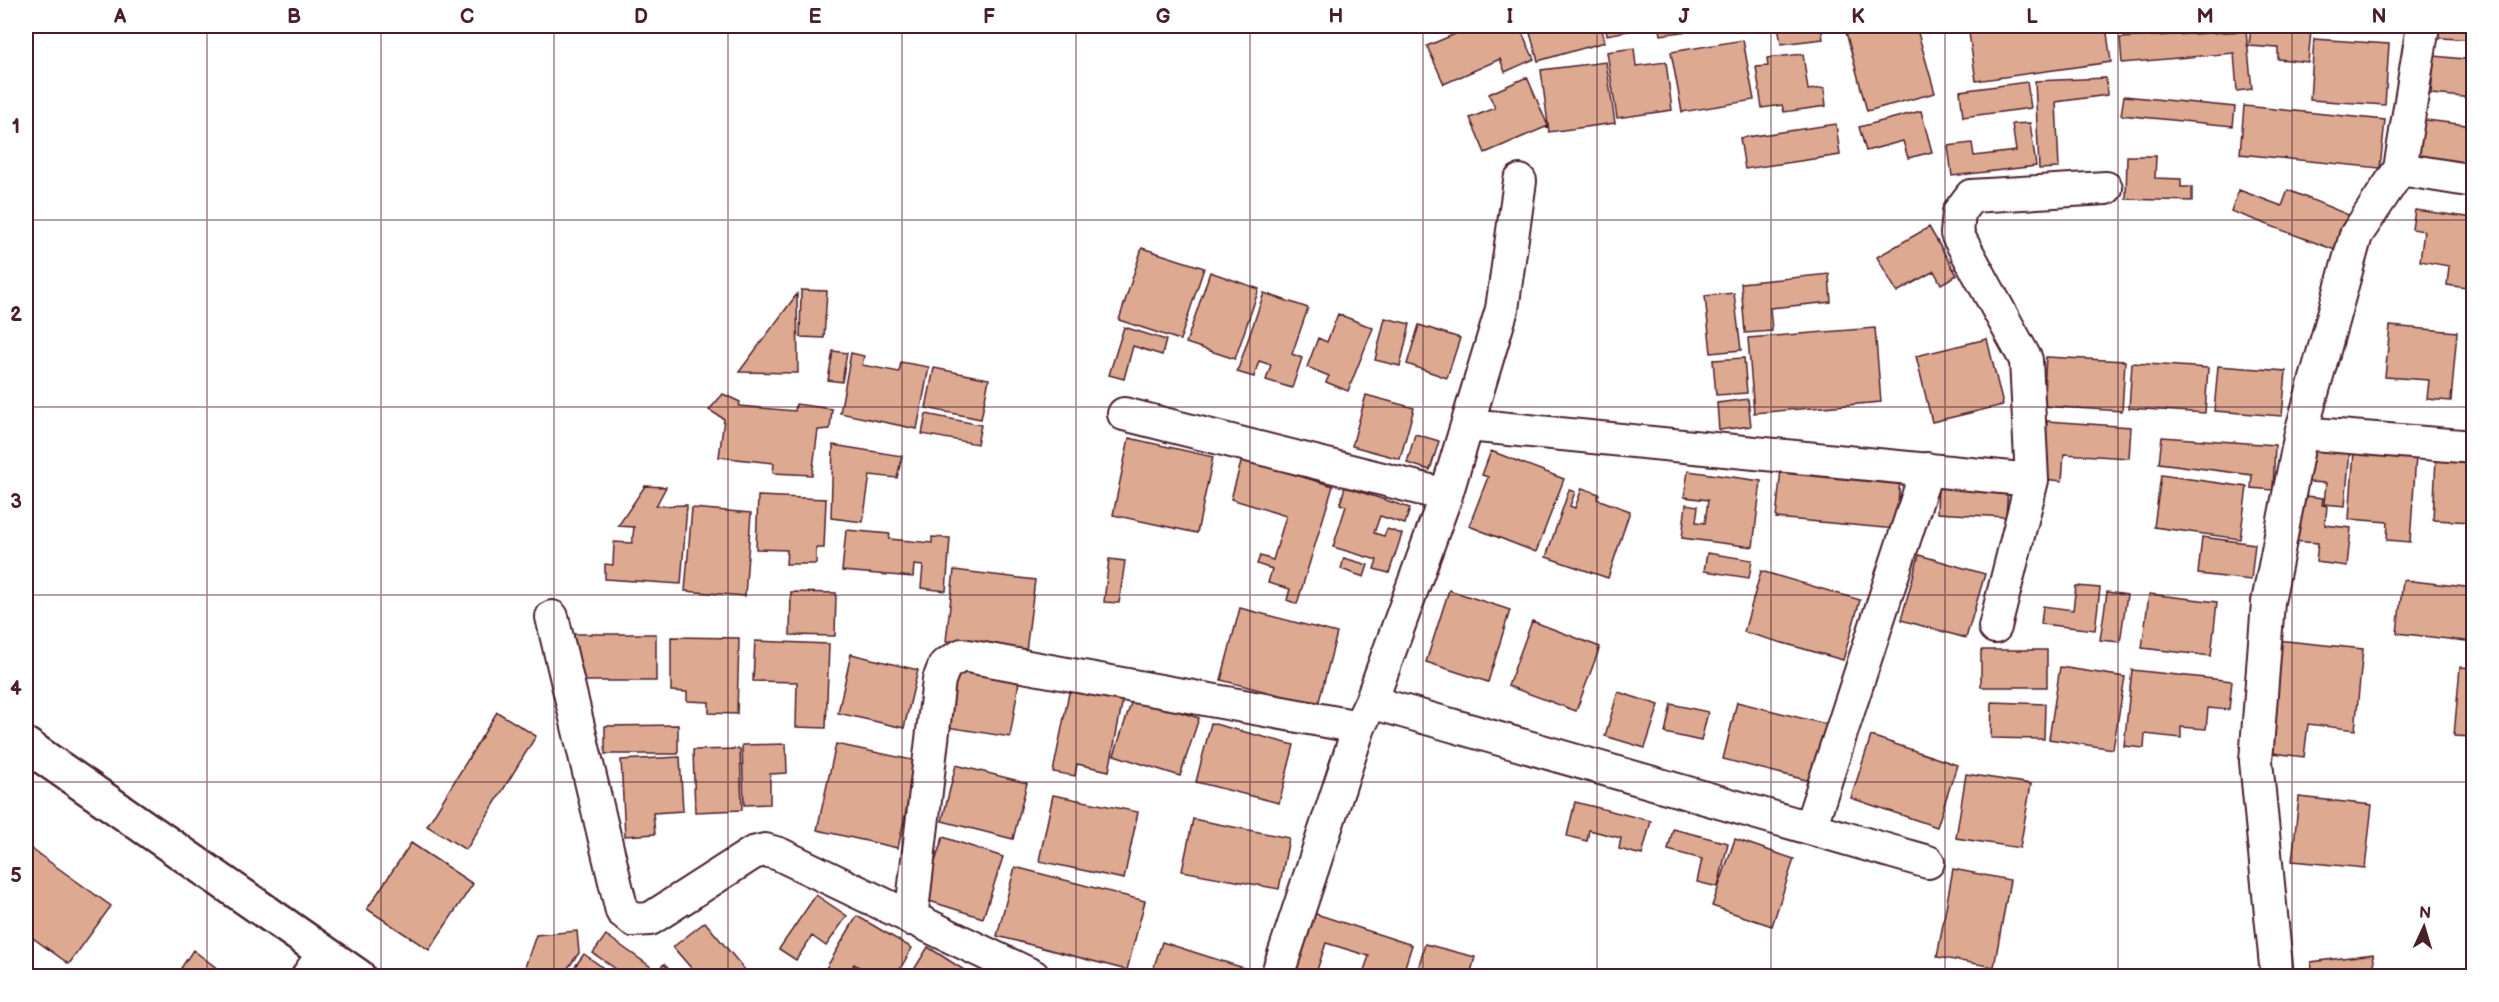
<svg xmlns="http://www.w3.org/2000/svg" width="2499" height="1002" viewBox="0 0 2499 1002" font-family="'Balsamiq Sans',sans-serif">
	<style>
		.building { fill: #ddaa91; stroke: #4a1f2b; stroke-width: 1.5 }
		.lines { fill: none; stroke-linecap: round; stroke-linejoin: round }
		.minor-casing { stroke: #4a1f2b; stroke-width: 36 }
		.secondary-casing { stroke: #4a1f2b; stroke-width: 38 }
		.minor { stroke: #fff; stroke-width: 32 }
		.secondary { stroke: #fff; stroke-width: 33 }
		.grid { fill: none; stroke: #4a1f2b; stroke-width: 1.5; stroke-opacity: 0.55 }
		.neatline { fill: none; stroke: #4a1f2b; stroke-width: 2 }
		.grid-label { font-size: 20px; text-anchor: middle; font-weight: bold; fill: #4a1f2b }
	</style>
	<rect width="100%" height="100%" fill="#fff"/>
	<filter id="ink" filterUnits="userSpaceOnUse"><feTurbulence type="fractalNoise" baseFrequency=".0167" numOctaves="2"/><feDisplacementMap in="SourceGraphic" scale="12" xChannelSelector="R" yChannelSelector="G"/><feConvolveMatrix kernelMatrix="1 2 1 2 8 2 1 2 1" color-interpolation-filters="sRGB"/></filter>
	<g filter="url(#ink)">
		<path class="building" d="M1474,26h45l15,33 -29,13 -5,-13 -56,25 -17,-38z
			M1528,26h73l4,16 -67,19z
			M1605,26h50l-48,9z
			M1659,26h42l1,3 -41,6z
			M1778,26h43l2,13 -42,5z
			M1874,26h42l19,67 -68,18 -21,-79z
			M1968,26h138l5,36 -135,19z
			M2251,26l60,5 -3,31 -30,-3v-11l-29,-2z
			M2427,26h47v14l-48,-3z
			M2246,31l6,58 -15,2 -3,-38 -112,10 -2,-25z
			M2314,39l75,5 -4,61 -75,-5z
			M1743,40l11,60 -72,12 -11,-60z
			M1634,48l2,18 30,-4 6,48 -55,8 -10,-66z
			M1803,54l5,36 16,-2 2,18 -42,6 -2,-7 -20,3 -6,-41 12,-1 -1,-8z
			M2434,56l40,4v38l-43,-4z
			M1606,62l9,61 -66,9 -8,-62z
			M1527,77l21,49 -63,27 -15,-35 25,-10 -6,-14z
			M2106,78l1,17 -51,7 3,66 -20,1 -4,-88z
			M2027,82l4,26 -68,9 -3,-26z
			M2124,96l111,11 -2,19 -112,-11z
			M2244,106l141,14 -5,48 -140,-14z
			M1921,111l11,41 -24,6 -5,-17 -37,10 -7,-24z
			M2418,119l56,7v49l-62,-7z
			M2030,123l6,43 -84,10 -4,-30 24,-3 2,13 42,-5 -4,-27z
			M1836,124l4,31 -95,14 -5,-31z
			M2127,156h29l-1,22 26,1v8h11v14l-66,-2z
			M2239,190l43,16 6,-16 68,28 -21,32 -104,-39z
			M2415,210l59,8 -1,71 -26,-4 2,-19 -29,-5 4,-30 -12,-2z
			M1929,227l28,48 -16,9 -7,-13 -37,21 -20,-35z
			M1142,248l62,20 -24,72 -61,-20z
			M1210,272l49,17 -24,70 -49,-16z
			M1829,274l2,28 -61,6 2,23 -27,2 -4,-50z
			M801,290l26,1 -3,47 -24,-1z
			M1264,293l44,15 -16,46 10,4 -10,30 -26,-8 5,-15 -12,-4 -5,16 -17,-5z
			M1734,293l7,57 -30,3 -6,-57z
			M797,294l1,79 -59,-1z
			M1338,314l35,14 -25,63 -22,-9 3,-6 -22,-9 11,-29 9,4z
			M1385,318l25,6 -10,42 -25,-6z
			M1419,325l41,13 -13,40 -40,-14z
			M2390,326l67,6 -6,69 -24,-2 2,-19 -44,-3z
			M1124,327l42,13 -4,15 -29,-9 -9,33 -15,-4z
			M1875,328l6,74 -127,11 -6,-75z
			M1987,339l16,66 -71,17 -16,-66z
			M833,351l14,2 -5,29 -14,-2z
			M851,353l13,3 -2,9 37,7 2,-10 28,5 -12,62 -77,-16z
			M2046,357l79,4 -3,50 -79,-5z
			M1744,358l3,35 -31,2 -3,-35z
			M2132,363l76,5 -3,45 -76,-5z
			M2218,366l68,5 -4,45 -68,-5z
			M934,368l55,11 -8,40 -55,-11z
			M723,394l17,8 -1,4 56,5 1,-7 36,5 -2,20 -12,1 -6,45 -39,-2 1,-10 -55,-6 5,-38 -15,-9z
			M1366,395l48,13 -14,51 -48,-13z
			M1748,399l3,27 -32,4 -2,-27z
			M926,414l55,11 -4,19 -55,-10z
			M2047,421l84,6 -2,31 -65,-4 -2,27 -19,-2z
			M1415,434l24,7 -9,29 -23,-7z
			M2162,437l113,8 -2,45 -22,-2 1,-13 -93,-12z
			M1129,438l84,19 -16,76 -84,-18z
			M833,445l69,11 -5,22 -27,-3 -7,47 -32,-4z
			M2312,446l38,3 -5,57 -21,-2 2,-21 -17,-1z
			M1491,451l73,28 -28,73 -67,-26 19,-49 -6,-2z
			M2354,451l62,5 -6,86 -23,-2 1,-18 -39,-3z
			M2436,458l38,2v62l-41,-2z
			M1242,459l91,27 -36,118 -10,-4 3,-11 -22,-6 4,-14 -15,-5 3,-8 13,4 13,-44 -55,-17z
			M1781,469l119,11 -4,49 -120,-11z
			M1688,471l73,10 -8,66 -71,-9 4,-34 12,2 -2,16 9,1 3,-23 -24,-3z
			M2161,475l86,12 -7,52 -86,-12z
			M1938,483l70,5 -2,29 -69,-4z
			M645,486l21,1 -10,19 31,-1 -6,79 -76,-5v-15l8,1 1,-23 18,1 2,-16 -16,-1z
			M1345,487l65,21 -5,16 -25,-8 -6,17 10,3 3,-7 15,5 -13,39 -15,-4 3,-9 -44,-13 13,-41 -6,-2z
			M1582,488l17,6 -2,5 33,12 -22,67 -62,-21 23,-67 6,2 -5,14 5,2z
			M2296,495l27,3 -1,7 5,1 -2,19 26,3 -4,38 -31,-4 2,-19 -26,-2z
			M758,496l68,3 -2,49h-8v16h-30l1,-14 -31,-1z
			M692,508l59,5 -6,83 -60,-5z
			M846,530l44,4 -1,5 43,4v-6l18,1 -4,53 -25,-3 2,-22 -9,-1 -1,12 -71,-6z
			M2202,537l53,7 -4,36 -53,-6z
			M1707,553l45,7 -3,18 -45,-7z
			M1919,555l66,19 -19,64 -65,-18z
			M1344,558l24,7 -4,12 -23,-8z
			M1109,559l16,2 -6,42 -15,-1z
			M954,570l81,10 -9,71 -80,-10z
			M1761,571l99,29 -17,60 -99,-28z
			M2403,580l71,8v54l-77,-9z
			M2076,586l24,2 -5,42 -54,-6 2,-18 30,4z
			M1449,590l61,20 -22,72 -62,-20z
			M791,592l45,1 -1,43 -45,-1z
			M2107,592l20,3 -7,47 -20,-2z
			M2149,594l68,8 -6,54 -69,-8z
			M1240,608l97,25 -19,72 -97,-25z
			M1532,621l68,26 -24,64 -68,-25z
			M572,634h84v47h-84z
			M671,637l68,1 -2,76 -28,-1v-11l-22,-1v-9l-16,-1z
			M2277,640l86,9 -8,81 -47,-6 -4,33 -39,-5z
			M755,641l74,3 -3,84 -30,-1 1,-45 -44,-1z
			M1981,650h66v37h-66z
			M851,654l67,16 -14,58 -66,-15z
			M957,665l63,10 -10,62 -63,-10z
			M2060,667l65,10 -12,72 -64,-10z
			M2460,667l14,1v69l-20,-1z
			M2132,670l100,11 -3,29 -21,-2 -2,21 -25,-2v11l-36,-4 -1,14 -20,-2z
			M1070,688l53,11 -14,72 -32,-7 -2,12 -22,-4z
			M1618,692l41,13 -14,43 -40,-12z
			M1133,697l66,21 -19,58 -66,-21z
			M1737,702l92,23 -15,57 -91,-23z
			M1992,702l53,2 -1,35 -53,-1z
			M1671,704l37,8 -7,29 -36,-8z
			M497,712l39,24 -70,114 -39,-24z
			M1211,723l83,22 -15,58 -83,-21z
			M678,725v29h-73v-28z
			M1871,736l86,29 -20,62 -86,-29z
			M786,744l1,29 -17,1v30l-26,1 -2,-60z
			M836,744l81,17 -19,87 -81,-18z
			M740,749l2,61 -47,2 -2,-62z
			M680,757l3,54 -30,2 2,21 -30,2 -4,-76z
			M956,765l71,18 -14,56 -71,-18z
			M1966,774l65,10 -11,64 -64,-10z
			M1053,795l85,17 -14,67 -85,-18z
			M2299,797l73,8 -7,63 -73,-7z
			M1575,802l76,19 -9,34 -23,-6 2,-11 -32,-8 -2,11 -20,-5z
			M1193,819l96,19 -10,51 -97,-18z
			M1673,829l55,14 -10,44 -21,-5 5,-23 -34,-9z
			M943,837l60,20 -20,61 -60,-19z
			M1735,839l59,20 -22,67 -60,-20z
			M411,843l62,41 -44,66 -62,-41z
			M26,845l85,61 -42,58 -43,-31z
			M1015,867l130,34 -18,69 -130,-34z
			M1953,869l57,11 -16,87 -57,-10z
			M816,895l31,21 -21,30 -14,-10 -16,24 -17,-11z
			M1310,912l102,33 -10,31h-40l7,-20 -43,-13 -11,33h-26z
			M857,916l55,32 -16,28h-21l-21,-12 -7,12 -25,-1z
			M705,922l45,54h-52l-25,-29z
			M577,931l2,22 -17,23h-40l14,-41z
			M606,935l45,32 -7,9h-18l-33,-23z
			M1162,942l85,27 -2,7h-94z
			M1425,944l50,13 -5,19h-54z
			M928,947l36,23 -4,6h-50z
			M193,950l25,19 -5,7h-21l-11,-8z
			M584,954l18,13 -7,9h-27z
			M2373,954l3,22h-63l-2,-14z
			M664,964l12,12h-24z"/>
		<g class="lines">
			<defs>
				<path id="minor" d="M2400,169l74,12
					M1124,414l322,81
					M1468,425l564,55
					M2301,433l173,14
					M552,617l70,294 11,9 17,-1 103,-66 12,-3 14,4 254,122
					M1995,627l37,-147 -6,-120 -69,-126 2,-22 12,-16 135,-8
					M1371,702l557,160
					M1810,828l117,-359
					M911,919l28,-239 6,-15 17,-10 397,72
					M308,976l16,-23
					M1277,976l82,-249 12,-25 75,-207 56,-186 18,-128
					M2277,976l-21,-215 12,-159 33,-169 55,-198 44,-66 23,-143"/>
				<path id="secondary" d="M26,745l332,231"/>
			</defs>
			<use href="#minor" class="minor-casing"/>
			<use href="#secondary" class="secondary-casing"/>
			<use href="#minor" class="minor"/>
			<use href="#secondary" class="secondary"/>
		</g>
	</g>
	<path class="grid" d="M207,26v950M381,26v950M554,26v950M728,26v950M902,26v950M1076,26v950M1250,26v950M1423,26v950M1597,26v950M1771,26v950M1945,26v950M2118,26v950M2292,26v950M26,220h2448M26,407h2448M26,595h2448M26,782h2448"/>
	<rect width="2499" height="1002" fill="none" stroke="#fff" stroke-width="66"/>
	<g transform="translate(2424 927) rotate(4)" stroke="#ffffff" stroke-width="4.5" paint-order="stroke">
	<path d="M0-4.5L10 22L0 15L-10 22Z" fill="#4a1f2b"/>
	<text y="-9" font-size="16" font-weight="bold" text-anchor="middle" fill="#4a1f2b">N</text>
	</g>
	<rect x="33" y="33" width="2433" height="936" class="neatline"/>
	<g class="grid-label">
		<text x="120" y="23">A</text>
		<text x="294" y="23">B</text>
		<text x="467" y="23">C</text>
		<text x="641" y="23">D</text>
		<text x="815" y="23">E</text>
		<text x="989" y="23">F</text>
		<text x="1163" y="23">G</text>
		<text x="1336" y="23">H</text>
		<text x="1510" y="23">I</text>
		<text x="1684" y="23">J</text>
		<text x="1858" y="23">K</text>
		<text x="2032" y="23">L</text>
		<text x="2205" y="23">M</text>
		<text x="2379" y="23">N</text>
		<text x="16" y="133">1</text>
		<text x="16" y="321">2</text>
		<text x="16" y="508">3</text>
		<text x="16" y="695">4</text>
		<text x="16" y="882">5</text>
	</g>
</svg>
